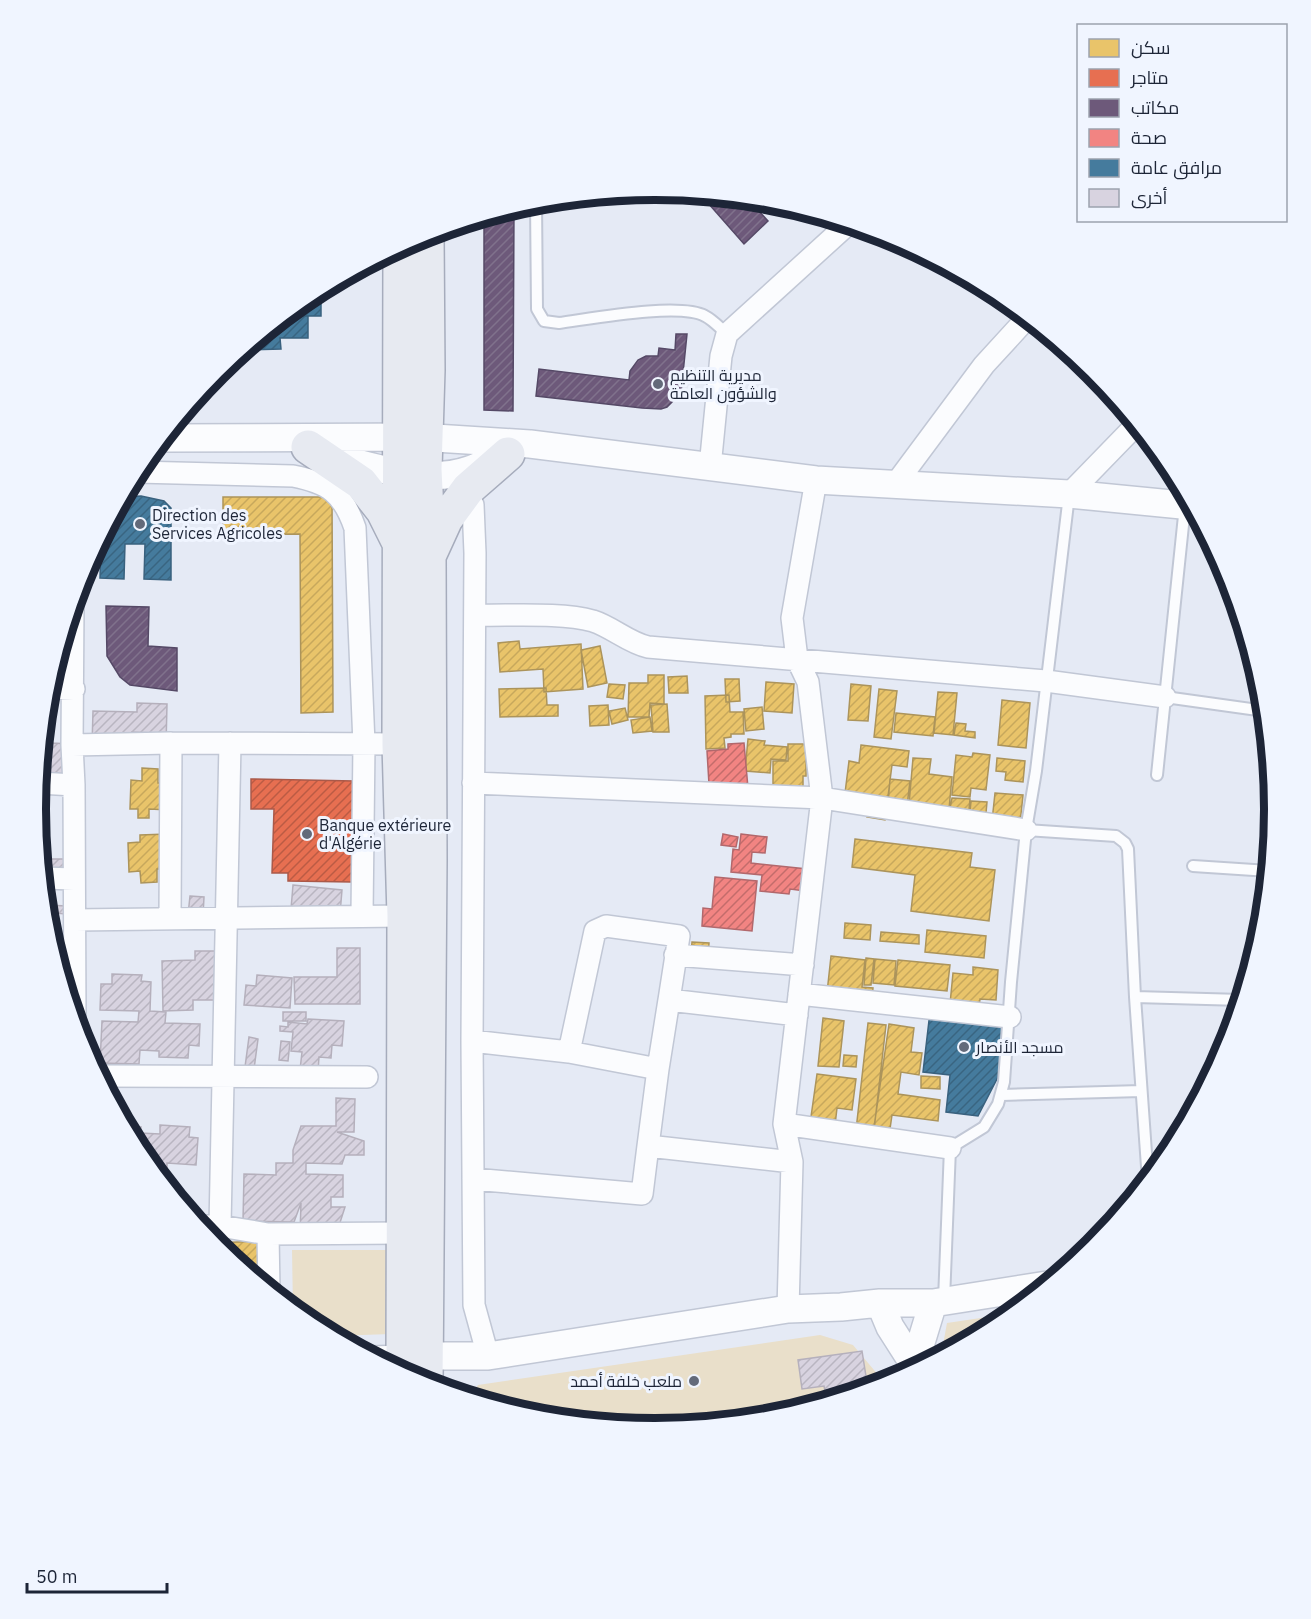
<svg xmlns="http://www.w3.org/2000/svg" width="1311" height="1619" viewBox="0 0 1311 1619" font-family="'IBM Plex Sans',Cairo,sans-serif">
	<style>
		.green { fill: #e9dfca }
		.homes { fill: url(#homes-hatch); stroke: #ac945b; stroke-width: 1.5 }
		.shops { fill: url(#shops-hatch); stroke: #aa5949; stroke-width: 1.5 }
		.offices { fill: url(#offices-hatch); stroke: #554966; stroke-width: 1.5 }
		.health { fill: url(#health-hatch); stroke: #b2686c; stroke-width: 1.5 }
		.public { fill: url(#public-hatch); stroke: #39617e; stroke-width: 1.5 }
		.building { fill: url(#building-hatch); stroke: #b5b0bc; stroke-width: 1.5 }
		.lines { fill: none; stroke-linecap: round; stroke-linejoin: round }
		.service-casing { stroke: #c1c7d5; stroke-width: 14 }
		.minor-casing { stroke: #c1c7d5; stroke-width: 24 }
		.tertiary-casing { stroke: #c1c7d5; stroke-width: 30 }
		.primary-casing { stroke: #a6acbc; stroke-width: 36 }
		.service { stroke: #fbfcfe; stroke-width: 10 }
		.minor { stroke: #fbfcfe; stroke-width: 21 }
		.tertiary { stroke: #fbfcfe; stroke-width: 27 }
		.primary { stroke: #e7eaf1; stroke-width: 33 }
		.poi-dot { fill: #636a7a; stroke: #f0f5ff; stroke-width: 2 }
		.labels { text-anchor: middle; stroke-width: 6; stroke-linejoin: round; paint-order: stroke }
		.poi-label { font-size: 16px; fill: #1d2537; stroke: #f0f5ff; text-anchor: start }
		.rim { fill: none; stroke: #1d2537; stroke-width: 8 }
	</style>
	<defs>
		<pattern id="homes-hatch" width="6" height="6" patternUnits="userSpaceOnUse" patternTransform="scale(1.5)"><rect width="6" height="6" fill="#e9c46a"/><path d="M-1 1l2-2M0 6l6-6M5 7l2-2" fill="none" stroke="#c7a85c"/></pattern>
		<pattern id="shops-hatch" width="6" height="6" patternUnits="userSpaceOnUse" patternTransform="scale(1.5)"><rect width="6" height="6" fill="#e76f51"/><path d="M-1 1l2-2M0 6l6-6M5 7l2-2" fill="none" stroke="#bb5b44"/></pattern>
		<pattern id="offices-hatch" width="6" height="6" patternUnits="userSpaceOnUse" patternTransform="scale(1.5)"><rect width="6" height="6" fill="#6d597a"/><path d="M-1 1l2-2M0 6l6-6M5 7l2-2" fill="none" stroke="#80728c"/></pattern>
		<pattern id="health-hatch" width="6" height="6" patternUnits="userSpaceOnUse" patternTransform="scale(1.5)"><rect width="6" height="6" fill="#f28482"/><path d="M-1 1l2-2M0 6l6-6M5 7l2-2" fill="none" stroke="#c36c6b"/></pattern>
		<pattern id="public-hatch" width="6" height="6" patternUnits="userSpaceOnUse" patternTransform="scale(1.5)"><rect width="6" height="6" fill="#457b9d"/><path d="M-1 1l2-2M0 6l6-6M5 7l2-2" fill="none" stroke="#396581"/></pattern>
		<pattern id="building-hatch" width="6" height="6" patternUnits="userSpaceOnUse" patternTransform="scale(1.5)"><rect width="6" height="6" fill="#d8d3e0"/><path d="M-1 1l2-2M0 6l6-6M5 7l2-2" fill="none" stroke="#b9b5c1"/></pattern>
	</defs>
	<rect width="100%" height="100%" fill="#e5eaf5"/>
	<path class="green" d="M292,1250h97l2,84 -58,2 -22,-12 -18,-14z
		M1014,1313l-15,12 -58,31 6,-33z
		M820,1335l33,10 26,31 1,10 -104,31 -121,12 -121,-12 -64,-20 8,-12z"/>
	<path class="homes" d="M223,497h109l1,215 -32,1 -1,-179 -77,1z
		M519,641l1,8 61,-5 2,45 -39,3 -1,-23 -43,3 -2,-29z
		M600,646l7,37 -19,4 -7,-37z
		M648,675h16v29l-14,-1 -1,14h-21l1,-34h19z
		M687,676l1,17h-19l-1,-16z
		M725,679h14l1,22 -14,1z
		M766,682l28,2 -2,29 -28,-2z
		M609,684l16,1 -2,14 -16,-2z
		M851,684l20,2 -3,35 -20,-1z
		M546,688l1,17h11v11l-58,1 -1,-28z
		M879,689l18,2 -6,48 -17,-2z
		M938,692l19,1 -4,42 -19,-2z
		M729,695l1,17h13l1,22h-13v3l-7,1 1,10 -19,1 -1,-53z
		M1002,700l28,3 -4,45 -28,-3z
		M667,704l2,28h-16l-2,-27z
		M608,705l1,20 -19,1 -1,-20z
		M762,707l2,22 -18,2 -2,-22z
		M625,708l3,12 -16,4 -3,-13z
		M896,713l39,4 -2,19 -39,-4z
		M650,717l2,14 -19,2 -2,-13z
		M956,723l10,1 -1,7 10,1v6l-21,-3z
		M748,739l17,2 -1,4 23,2 -1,13 -15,-1 -1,14 -25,-2z
		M788,744h18v32h-3v15h-30v-30h15z
		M861,745l48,6 -2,16 -15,-2 -7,55 -18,-3 1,-4 -25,-4 6,-48 10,2z
		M973,753l17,2 -4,35 -15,-2 -1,9 -18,-2 4,-40 16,2z
		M913,758l18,1 -2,15 23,3 -4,43 -40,-4z
		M997,758l28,3 -2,21 -18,-2 1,-8 -10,-1z
		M142,768l16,1v14h11v27l-20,-1v9h-11v-9h-8l1,-29 11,1z
		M890,779l20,2 -3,25 -19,-2z
		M995,793l28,2 -3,29 -28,-3z
		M952,798l18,1 -1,11 -19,-2z
		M971,801l16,1 -1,11 -16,-1z
		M167,834l1,35h-11v13l-16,1 -1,-12 -11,1 -1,-29 12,-1v-7z
		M855,839l117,14 -2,14 25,3 -6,51 -78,-10 4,-36 -63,-8z
		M845,923l26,2 -1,15 -26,-2z
		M927,930l59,6 -2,22 -59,-6z
		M881,932l38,3v9l-39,-3z
		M692,942l17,1 -1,13h-17z
		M831,956l34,4 -3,27 11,1 -2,18 -45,-4z
		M866,958l8,1 -3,26h-7z
		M875,959l21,2 -2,24 -21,-2z
		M898,960l52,5 -3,26 -52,-5z
		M973,967l25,3 -2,30 -16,-1 -1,8 -29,-3 3,-31 20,2z
		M823,1018l21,3 -5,46 -21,-1z
		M868,1023l18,2 -12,105 -19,9z
		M889,1024l25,4 -3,24 11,1 -3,22 -18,-3 -3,22 42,6 -2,21 -46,-6 -2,14 -16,-2z
		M844,1055l13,1 -1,11 -13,-1z
		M817,1074l39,5 -4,31 -15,-2 -3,26 -25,-3z
		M921,1076l19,1v12l-19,-1z
		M260,1241l1,42 -47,-39v-1z"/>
	<path class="shops" d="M251,779l103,2 -2,101 -64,-1v-8h-16l2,-64h-23z"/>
	<path class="offices" d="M700,194l48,5 20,22 -24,23z
		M514,208l-1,203 -29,-1v-193z
		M676,334h11l-6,59 -14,14 -6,2 -19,-1 -106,-12 3,-27 90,11 1,-9 8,-11 8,-4h12l1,-8 16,2z
		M106,606l43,1 -1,39 29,2v43l-47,-6 -10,-8 -13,-21z"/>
	<path class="health" d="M744,743l4,45 -38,13 -3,-50 21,-2v-5z
		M723,834l15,3 -2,10 -15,-2z
		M741,834l26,3 -2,16 -13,-1 -1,11 56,6 -2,22 -15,-2 -1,5 -29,-3 2,-16 -31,-3 2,-23 6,1z
		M715,877l42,4 -5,50 -50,-5 1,-18 9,1z"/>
	<path class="public" d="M321,289v27h-34l25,-22z
		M285,316h23v22h-28l1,11 -37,1z
		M141,496l23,5 7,7v72l-27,-1 1,-35h-20l-1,35 -24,-1 1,-38 22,-43z
		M930,1012l75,10 -7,55 -20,39 -32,-4 4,-37 -27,-3z"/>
	<path class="building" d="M60,648l-2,42 -10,-1z
		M137,703l30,1 -1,42h-15l1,-13 -20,-1v15l-40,-1 1,-35 44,1z
		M45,722l9,1 -2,20 18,1 -4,45 -28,-2z
		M41,859h27l-1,21 -24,-1z
		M293,885l49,5 -2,24 -49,-5z
		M190,896l14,1 -1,19 -15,-1z
		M45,905l22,1 -1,8 -11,-1 -1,24h-4l-2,-7z
		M337,948h23v56h-65l-1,-27h43z
		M195,951h22l1,49h-25v10l-30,1 -1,-50 33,-1z
		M112,974l30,1 -1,6 10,1 -1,29 16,1 -1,11 35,1 -1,22 -10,-1 -1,13 -29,-1v-6l-19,-1 -1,14 -39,-1 2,-42 36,1 1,-11 -39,-1 1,-26h11z
		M257,975l35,3 -2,30 -46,-3 2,-20 10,1z
		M283,1012h23v9h-23z
		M308,1019l36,2 -2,25 -10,-1 -1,13 -12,-1 -1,15 -18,-2 2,-18 -11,-1 2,-19 -13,-1v-5l8,1v-5l19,2z
		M249,1037l9,2 -4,30 -9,-2z
		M281,1041l9,1 -2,19 -9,-1z
		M336,1098l19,1 -1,33h-17l27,9v14h-19l-3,9 -36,-1v11l37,1v22h-12v10h14l-9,28 -36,-1 1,-31 -7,19 -51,-1 1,-47 32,1v-12h17v-13l8,-24h35z
		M160,1125l30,2 -1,10 9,1 -2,27 -29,-2v12l-10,-1 -17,-21 -14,-27 15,1 -1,6 20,1z
		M862,1351l6,38 -41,13 -3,-16 -22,3 -4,-29z"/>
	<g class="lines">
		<defs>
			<path id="service" d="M536,202l1,107 7,12 15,2c31,-4 120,-21 146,-7 8,4 15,12 22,18
				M1165,697l100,14
				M1157,775l28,-269
				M1026,830l90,6 9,7 3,6 7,148
				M1193,866l76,5
				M1002,1095l139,-4
				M1148,1181l-13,-184 107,3
				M944,1300l6,-152 34,-21 14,-23 6,-22 7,-100 15,-152 10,-59 33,-276"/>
			<path id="minor" d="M710,467l11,-111 6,-22 121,-110
				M137,472l156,4c36,7 50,17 62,52l9,216 -2,171
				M894,486l90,-121 44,-48
				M1069,494l68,-70
				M463,496l10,9 2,48 -3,488 2,264 14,51
				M73,604l-1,141 2,40 1,236
				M475,615c34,1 86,-3 118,6 19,6 36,22 55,26l398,34 119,16
				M48,688l26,1
				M72,745l99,-2 228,1
				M39,783l35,2
				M473,783l349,15 204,32
				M43,878l31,1
				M170,919l1,-176
				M75,920l329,-4
				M675,955l128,10
				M799,994l211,23
				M472,1041l97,11 89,17 -10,77 144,16
				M569,1052l26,-121 11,-5 73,10 -10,64
				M658,1069l11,-69 128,15
				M99,1076l268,1
				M784,1124l166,24
				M473,1179l169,15 6,-48
				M199,1226h21l48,8 134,-1
				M220,1226l10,-483
				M268,1234l1,56
				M788,1309l4,-147 -8,-38 38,-326 -14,-116 -11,-23 -5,-41 24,-138
				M372,1357l31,-1"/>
			<path id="tertiary" d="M163,438l256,-1 111,7 286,36 253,14 123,12
				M329,455c40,12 98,30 140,15 9,-3 17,-7 26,-11
				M880,1303l10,24 23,36
				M406,1356h82l300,-47 53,-2 39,-4h53l114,-18
				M912,1372l21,-69"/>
			<path id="primary" d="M400,247l-1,497 5,172 -1,457
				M308,447l53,36 22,28 16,32
				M430,554l16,-35 22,-30 40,-35
				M426,1384l4,-524 -1,-304 -4,-87 3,-99 -1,-135"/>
		</defs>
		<use href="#service" class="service-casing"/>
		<use href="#minor" class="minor-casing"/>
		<use href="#tertiary" class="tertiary-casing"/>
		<use href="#primary" class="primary-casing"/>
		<use href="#service" class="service"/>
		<use href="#minor" class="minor"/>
		<use href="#tertiary" class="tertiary"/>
		<use href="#primary" class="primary"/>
	</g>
	<g class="poi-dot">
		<circle cx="658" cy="384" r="6"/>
		<circle cx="140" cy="524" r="6"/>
		<circle cx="307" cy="834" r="6"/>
		<circle cx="964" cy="1047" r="6"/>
		<circle cx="694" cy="1381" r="6"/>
	</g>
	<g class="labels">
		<g class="poi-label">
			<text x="670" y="381">مديرية التنظيم<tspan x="670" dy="18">والشؤون العامة</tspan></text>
			<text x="152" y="521">Direction des<tspan x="152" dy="18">Services Agricoles</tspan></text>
			<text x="319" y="831">Banque extérieure<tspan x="319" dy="18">d'Algérie</tspan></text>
			<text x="976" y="1053">مسجد الأنصار</text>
			<text x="682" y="1387" text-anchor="end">ملعب خلفة أحمد</text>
		</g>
	</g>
	<path d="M0 0H1311V1619H0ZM46 809a609 609 0 1 1 1218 0a609 609 0 1 1-1218 0Z" fill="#f0f5ff" fill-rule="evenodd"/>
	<path class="rim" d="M46 809a609 609 0 1 1 1218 0a609 609 0 1 1-1218 0Z"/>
	<rect x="1077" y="24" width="210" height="198" fill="#f0f5ff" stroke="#9ca2af" stroke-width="1.5"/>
	<rect x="1089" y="39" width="30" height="18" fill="#e9c46a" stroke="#9ca2af" stroke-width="1.5"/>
	<text x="1131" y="54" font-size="18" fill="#1d2537">سكن</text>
	<rect x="1089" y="69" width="30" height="18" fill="#e76f51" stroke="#9ca2af" stroke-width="1.5"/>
	<text x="1131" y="84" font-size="18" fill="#1d2537">متاجر</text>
	<rect x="1089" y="99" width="30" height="18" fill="#6d597a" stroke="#9ca2af" stroke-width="1.5"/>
	<text x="1131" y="114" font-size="18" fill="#1d2537">مكاتب</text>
	<rect x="1089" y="129" width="30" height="18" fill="#f28482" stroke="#9ca2af" stroke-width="1.5"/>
	<text x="1131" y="144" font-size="18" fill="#1d2537">صحة</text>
	<rect x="1089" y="159" width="30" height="18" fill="#457b9d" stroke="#9ca2af" stroke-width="1.5"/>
	<text x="1131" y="174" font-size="18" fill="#1d2537">مرافق عامة</text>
	<rect x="1089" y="189" width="30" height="18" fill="#d8d3e0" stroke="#9ca2af" stroke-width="1.5"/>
	<text x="1131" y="204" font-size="18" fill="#1d2537">أخرى</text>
	<path d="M27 1583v9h140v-9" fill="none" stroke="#1d2537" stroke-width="3"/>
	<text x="36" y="1583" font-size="18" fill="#1d2537" stroke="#f0f5ff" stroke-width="4.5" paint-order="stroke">50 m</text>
</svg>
